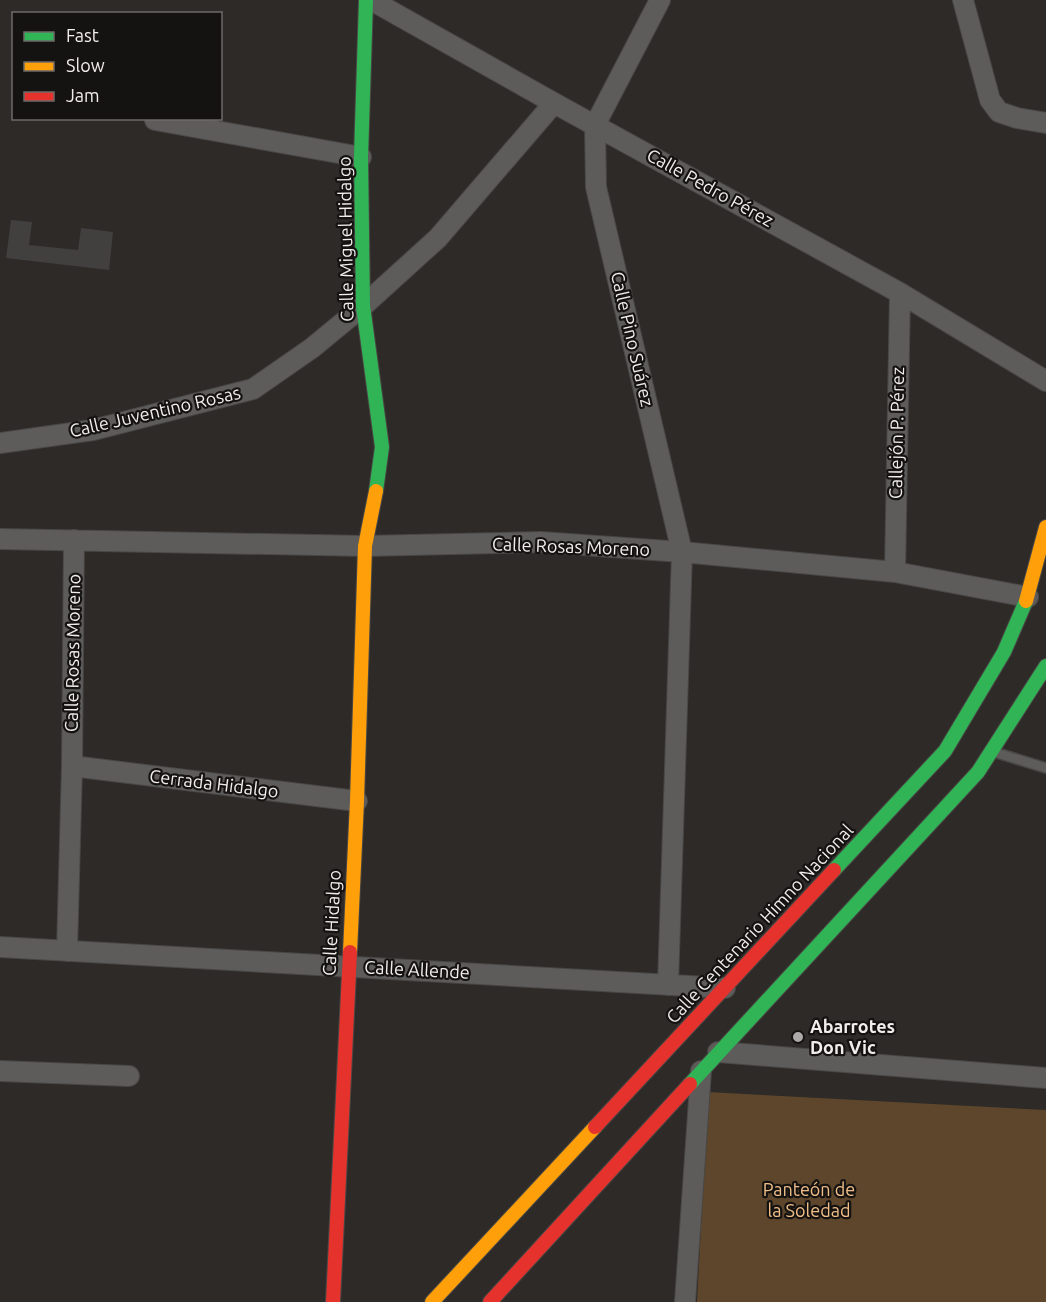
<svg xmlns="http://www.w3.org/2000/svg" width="1046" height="1302" viewBox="0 0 1046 1302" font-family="Ubuntu,sans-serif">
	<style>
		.green { fill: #5d462b }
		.building { fill: #42403f }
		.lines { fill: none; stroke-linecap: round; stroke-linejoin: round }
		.lane-casing { stroke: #494745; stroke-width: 12 }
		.street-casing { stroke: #494745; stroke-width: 22 }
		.fast-casing { stroke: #494745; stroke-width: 16 }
		.slow-casing { stroke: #494745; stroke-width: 16 }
		.jam-casing { stroke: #494745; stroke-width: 16 }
		.lane { stroke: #5d5c5b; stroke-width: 9 }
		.street { stroke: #5d5c5b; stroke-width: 20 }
		.fast { stroke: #30b455; stroke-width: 14 }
		.slow { stroke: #ff9f0a; stroke-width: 14 }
		.jam { stroke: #e5322d; stroke-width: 14 }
		.poi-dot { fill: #aca9a7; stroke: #151311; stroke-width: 2 }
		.labels { text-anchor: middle; stroke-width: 4.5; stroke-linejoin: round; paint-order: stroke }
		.street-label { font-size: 18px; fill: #f0edeb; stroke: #151311 }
		.poi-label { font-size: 18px; font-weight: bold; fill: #f0edeb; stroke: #151311; text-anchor: start }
		.park-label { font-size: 18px; fill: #f1be88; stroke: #151311 }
	</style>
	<rect width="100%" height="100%" fill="#2d2a28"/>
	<path class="green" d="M708,1092l338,18v192h-349z"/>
	<path class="building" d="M11,220l21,2 -3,23 49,5 3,-22 32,4 -4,38 -103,-12z"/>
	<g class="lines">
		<defs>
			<path id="lane" d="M994,752l52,16"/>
			<path id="street" d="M371,0l183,103 346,190 146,88
				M660,0l-65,125 1,62 86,365 -14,433
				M963,0l27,100 9,12 18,6 29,5
				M155,120l206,37
				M0,443l93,-13 160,-41 59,-41 51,-42 75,-68 116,-135
				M0,539l365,7 176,-4 141,10 213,20 133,25
				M895,572l5,-279
				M72,766l285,35
				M0,947l725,41
				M67,951l5,-185 2,-226
				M718,1052l328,26
				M0,1071l129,5
				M685,1302l16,-231"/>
			<path id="fast" d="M366,0l-5,157 2,149 19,141 -6,44
				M834,870l111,-119 59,-99 22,-51
				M690,1084l288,-312 68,-106"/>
			<path id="slow" d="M1026,601l20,-74
				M350,952l7,-151 8,-255 11,-55
				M432,1302l163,-175"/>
			<path id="jam" d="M595,1127l239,-257
				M333,1302l17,-350
				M490,1302l200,-218"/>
		</defs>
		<use href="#lane" class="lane-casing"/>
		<use href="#street" class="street-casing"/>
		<use href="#fast" class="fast-casing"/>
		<use href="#slow" class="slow-casing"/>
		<use href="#jam" class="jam-casing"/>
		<use href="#lane" class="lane"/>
		<use href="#street" class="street"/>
		<use href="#fast" class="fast"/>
		<use href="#slow" class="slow"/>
		<use href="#jam" class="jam"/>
	</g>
	<circle class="poi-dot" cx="798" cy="1037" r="6"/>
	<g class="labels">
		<g class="street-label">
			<text transform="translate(710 188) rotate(29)" y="6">Calle Pedro Pérez</text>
			<text transform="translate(346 239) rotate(-91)" y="6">Calle Miguel Hidalgo</text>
			<text transform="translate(632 339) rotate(77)" y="6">Calle Pino Suárez</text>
			<text transform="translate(155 412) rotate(-13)" y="6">Calle Juventino Rosas</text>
			<text transform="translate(897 433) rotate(-89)" y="6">Callejón P. Pérez</text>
			<text transform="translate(571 547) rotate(2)" y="6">Calle Rosas Moreno</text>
			<text transform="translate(73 653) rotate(-89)" y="6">Calle Rosas Moreno</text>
			<text transform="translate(214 784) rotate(7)" y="6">Cerrada Hidalgo</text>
			<text transform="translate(332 923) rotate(-87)" y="6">Calle Hidalgo</text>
			<text transform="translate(760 924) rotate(-47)" y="6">Calle Centenario Himno Nacional</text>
			<text transform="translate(417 970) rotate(3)" y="6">Calle Allende</text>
		</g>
		<g class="poi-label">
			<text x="810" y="1033">Abarrotes<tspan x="810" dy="21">Don Vic</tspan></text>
		</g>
		<g class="park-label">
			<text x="809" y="1196">Panteón de<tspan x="809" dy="21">la Soledad</tspan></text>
		</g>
	</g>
	<rect x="12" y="12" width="210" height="108" fill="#151311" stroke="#6d6a68" stroke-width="1.5"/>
	<rect x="24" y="32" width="30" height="9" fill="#30b455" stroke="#6d6a68" stroke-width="1.5"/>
	<text x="66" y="42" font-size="18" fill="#f0edeb">Fast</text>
	<rect x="24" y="62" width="30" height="9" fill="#ff9f0a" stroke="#6d6a68" stroke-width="1.5"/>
	<text x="66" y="72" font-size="18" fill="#f0edeb">Slow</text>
	<rect x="24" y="92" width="30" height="9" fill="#e5322d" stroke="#6d6a68" stroke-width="1.5"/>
	<text x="66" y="102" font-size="18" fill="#f0edeb">Jam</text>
</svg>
